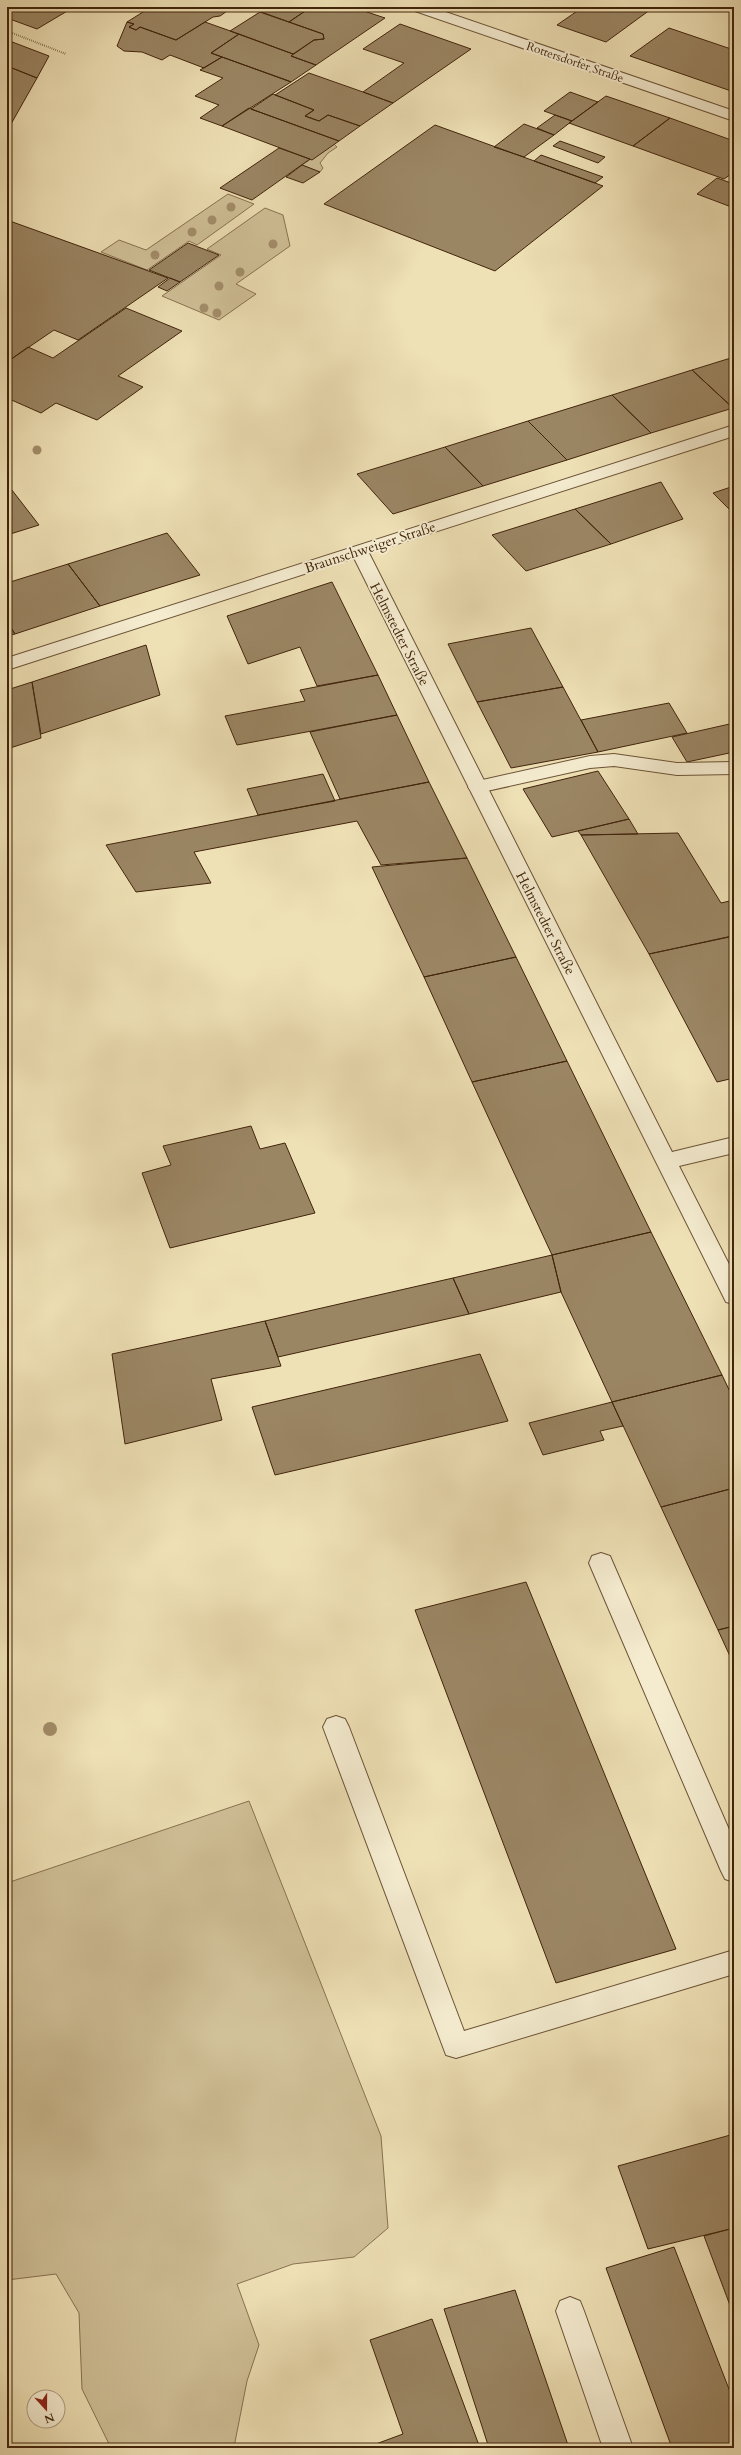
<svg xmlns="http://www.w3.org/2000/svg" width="741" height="2455" viewBox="0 0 741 2455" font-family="Cardo,serif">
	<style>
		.green { fill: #d1c199; stroke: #897252 }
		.building { fill: #9b8664; stroke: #41240b }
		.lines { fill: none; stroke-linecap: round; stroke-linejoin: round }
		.lane-casing { stroke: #6c5336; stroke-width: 2 }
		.street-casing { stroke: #6c5336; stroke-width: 2 }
		.path { stroke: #41240b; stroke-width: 2; stroke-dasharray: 0.5 1.5; stroke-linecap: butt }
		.lane { fill: #f5ecd0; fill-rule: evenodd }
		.street { fill: #f5ecd0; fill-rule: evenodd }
		.tree { fill: #a38e6b }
		.labels { text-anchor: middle; stroke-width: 4; stroke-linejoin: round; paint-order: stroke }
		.far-street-label { font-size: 12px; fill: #41240b; stroke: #f5ecd0 }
		.street-label { font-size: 14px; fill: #41240b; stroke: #f5ecd0 }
	</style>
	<rect width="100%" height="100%" fill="#efe1b6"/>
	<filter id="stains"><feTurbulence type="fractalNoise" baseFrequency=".005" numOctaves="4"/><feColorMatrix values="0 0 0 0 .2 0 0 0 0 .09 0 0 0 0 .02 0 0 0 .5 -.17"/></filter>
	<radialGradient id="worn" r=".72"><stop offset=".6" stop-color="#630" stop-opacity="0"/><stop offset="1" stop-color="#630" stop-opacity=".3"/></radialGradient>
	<path class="green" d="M334,144l3,3 -9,6 -8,10 3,5 -3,4 -18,-7z
		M228,194l26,10 -57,41 -8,-4 -42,29 -46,-18 18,-12 27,10z
		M265,208l18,7 7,31 -54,38 20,10 -37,26 -57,-24 59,-41 -14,-6z
		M249,1801l132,335 7,92 -34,29 -61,7 -56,20 22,61 -12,36 -13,66 -123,1 -29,-59 -3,-76 -23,-39 -49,6v-397z"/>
	<path class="building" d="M7,7h67l-37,22 -30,-11z
		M151,7h78l1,2 -10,7 -7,1 -37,23 -36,-13 -4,3 -7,-3 5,-3 -7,-2z
		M247,7h64l-22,15z
		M311,7h41l33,11 -69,47 -25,-9 23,-16 10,-1 -1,-5 -34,-12z
		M583,7h71l-48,35 -49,-17z
		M260,12l63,22 1,5 -10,1 -21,14 -63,-23z
		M127,22l7,2 -5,3 7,3 4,-3 36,13 29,-18 34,12 -28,19 11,4 -18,11 -34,-13 -8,5 -20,-8 -18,-1 -7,-5z
		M400,24l71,25 -78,54 -30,-11 41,-29 -41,-14z
		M669,28l65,22 -4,5 4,1v36l-104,-36z
		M239,34l54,20 -2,2 25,9 -25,17 -80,-29z
		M7,40l42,16 -12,22 -30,-12z
		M222,57l67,24 2,1 -69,44 -22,-8 19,-13 -24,-9 28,-18 -23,-8z
		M7,66l30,12 -26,46 -4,-2z
		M309,73l54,19 30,11 -33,23 -32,-11 -9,6 -14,-5 9,-6 -39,-15z
		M570,92l28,10 -26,19 -28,-10z
		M273,94l41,16 -9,6 14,5 9,-6 32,11 -21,15 -88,-32z
		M606,96l64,22 -37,28 -64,-23z
		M249,108l2,1 88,32 -27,19 -90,-34z
		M555,115l17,6 -18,14 -17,-7z
		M670,118l64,23v31l-10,7 -91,-33z
		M524,124l30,11 -30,22 -30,-10z
		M435,125l160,58 8,3 -108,85 -171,-67z
		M560,141l45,16 -7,6 -45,-17z
		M279,148l31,11 -58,41 -32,-12z
		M541,155l62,22 -8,6 -61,-22z
		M302,165l18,7 -17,11 -17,-6z
		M717,178l17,6v24l-37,-14z
		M7,220l161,58 -90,62 -24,-10 -47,32z
		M188,243l31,12 -39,27 -31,-12z
		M170,278l10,4 -13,9 -9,-4z
		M126,308l56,23 -64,45 25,11 -46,33 -41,-17 -15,10 -34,-15v-36l21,-15 25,11z
		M734,357v51h-1l-41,-38z
		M692,370l41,38 -82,25 -39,-38z
		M612,395l39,38 -84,27 -39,-39z
		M528,421l39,39 -84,26 -38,-39z
		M445,447l38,39 -90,28 -36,-40z
		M661,482l22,37 -72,25 -36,-35z
		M7,485h1l31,40 -32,10z
		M734,486v28l-21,-21z
		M575,509l36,35 -85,27 -34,-36z
		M167,533l33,42 -100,31 -32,-42z
		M68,564l32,42 -85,28 -8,-12v-39z
		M332,582l46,93 -61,11 -17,-39 -52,17 -21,-48z
		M7,622l8,12 -8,2z
		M531,628l32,59 -86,15 -29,-58z
		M146,645l14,50 -119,39 -9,-52z
		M378,675l19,40 -160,30 -12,-29 80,-15 -5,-11z
		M32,682l9,56 -34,11v-59z
		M563,687l35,65 -87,16 -34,-66z
		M669,703l18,30 -89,19 -17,-32z
		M397,715l32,67 -89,17 -30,-67z
		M734,723v29l-47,10 -15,-25z
		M598,771l31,48 -77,18 -29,-48z
		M323,774l12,27 -77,14 -11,-26z
		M429,782l38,76 -86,7 -24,-44 -163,31 17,31 -75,9 -30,-47z
		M629,819l9,15 -57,1 -3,-4z
		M678,833l43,70 13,-3v36l-85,18 -68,-119z
		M467,858l49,99 -92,20 -52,-110z
		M732,936l2,142 -17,4 -68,-128z
		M516,957l51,104 -95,21 -48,-105z
		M567,1061l84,171 -99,23 -80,-173z
		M251,1126l9,23 25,-6 30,70 -145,35 -28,-75 29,-8 -8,-19z
		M651,1232l71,143 -110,27 -51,-110 -9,-37z
		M552,1255l9,37 -92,22 -16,-36z
		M453,1278l16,36 -191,43 -13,-36z
		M265,1321l16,45 -70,13 11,41 -97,24 -13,-90z
		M480,1354l28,67 -233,54 -23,-68z
		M722,1375l12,25v88l-73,19 -49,-105z
		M612,1402l11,24 -23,5 4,9 -61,15 -14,-32z
		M734,1488v138l-16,4 -57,-123z
		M526,1582l150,367 -120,34 -141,-373z
		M734,1626v39l-16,-35z
		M734,2134v94l-86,21 -30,-83z
		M734,2228v88l-30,-80z
		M674,2247l60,155v46h-62l-66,-180z
		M515,2290l54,158h-80l-45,-139z
		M432,2319l48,129h-115l38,-14 -33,-94z"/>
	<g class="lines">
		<defs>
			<path id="lane" d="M614,754l63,9 57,-1v12l-57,1 -63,-9 -24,2 -112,25 -7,-2 -3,-4 3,-4 7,-2 112,-25z
				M601,1553l9,3 3,7 121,278v41l-9,-3 -4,-8 -132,-308 3,-7z
				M336,1716l9,3 4,8 115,304 270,-81v24l-278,84 -10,-3 -123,-328 4,-8z
				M570,2297l10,4 4,10 49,137h-30l-47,-137 4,-10z"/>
			<path id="street" d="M410,7h21l303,104v10l-322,-111z
				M734,425v11l-365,117 303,599 62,-15v16l-55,13 55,108v30l-8,-2 -372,-744 -347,112v-12z"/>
		</defs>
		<use href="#lane" class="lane-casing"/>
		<use href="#street" class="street-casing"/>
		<path class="path" d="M7,31l59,23"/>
		<use href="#lane" class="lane"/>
		<use href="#street" class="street"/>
	</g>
	<g class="tree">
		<circle cx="231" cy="207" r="4.5"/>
		<circle cx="212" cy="220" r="4.5"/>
		<circle cx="192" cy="232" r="4.5"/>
		<circle cx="273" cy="244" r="4.5"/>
		<circle cx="155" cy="255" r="4.5"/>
		<circle cx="240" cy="272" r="4.5"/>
		<circle cx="219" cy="286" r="4.5"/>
		<circle cx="204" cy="308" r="4.5"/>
		<circle cx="217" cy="313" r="4.5"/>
		<circle cx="37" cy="450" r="4.5"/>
		<circle cx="50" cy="1729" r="7"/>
	</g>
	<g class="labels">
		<g class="far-street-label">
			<text transform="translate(575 62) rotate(19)" y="4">Rottersdorfer Straße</text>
		</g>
		<g class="street-label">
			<text transform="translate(370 547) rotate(-18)" y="5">Braunschweiger Straße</text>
			<text transform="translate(400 634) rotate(63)" y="5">Helmstedter Straße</text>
			<text transform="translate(546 923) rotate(63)" y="5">Helmstedter Straße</text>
		</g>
	</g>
	<rect width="741" height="2455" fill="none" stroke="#efe1b6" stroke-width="24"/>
	<rect x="8" y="8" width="725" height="2439" fill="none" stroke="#41240b" stroke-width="2"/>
	<rect x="12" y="12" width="717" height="2431" fill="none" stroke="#41240b"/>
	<g transform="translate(46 2409) rotate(159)"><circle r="19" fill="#f5ecd0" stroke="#ad9c81"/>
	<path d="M0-3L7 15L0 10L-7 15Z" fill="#8f2418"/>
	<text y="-6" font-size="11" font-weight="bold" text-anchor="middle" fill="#41240b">N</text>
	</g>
	<rect width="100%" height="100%" filter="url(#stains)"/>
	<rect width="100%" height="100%" fill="url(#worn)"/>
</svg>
